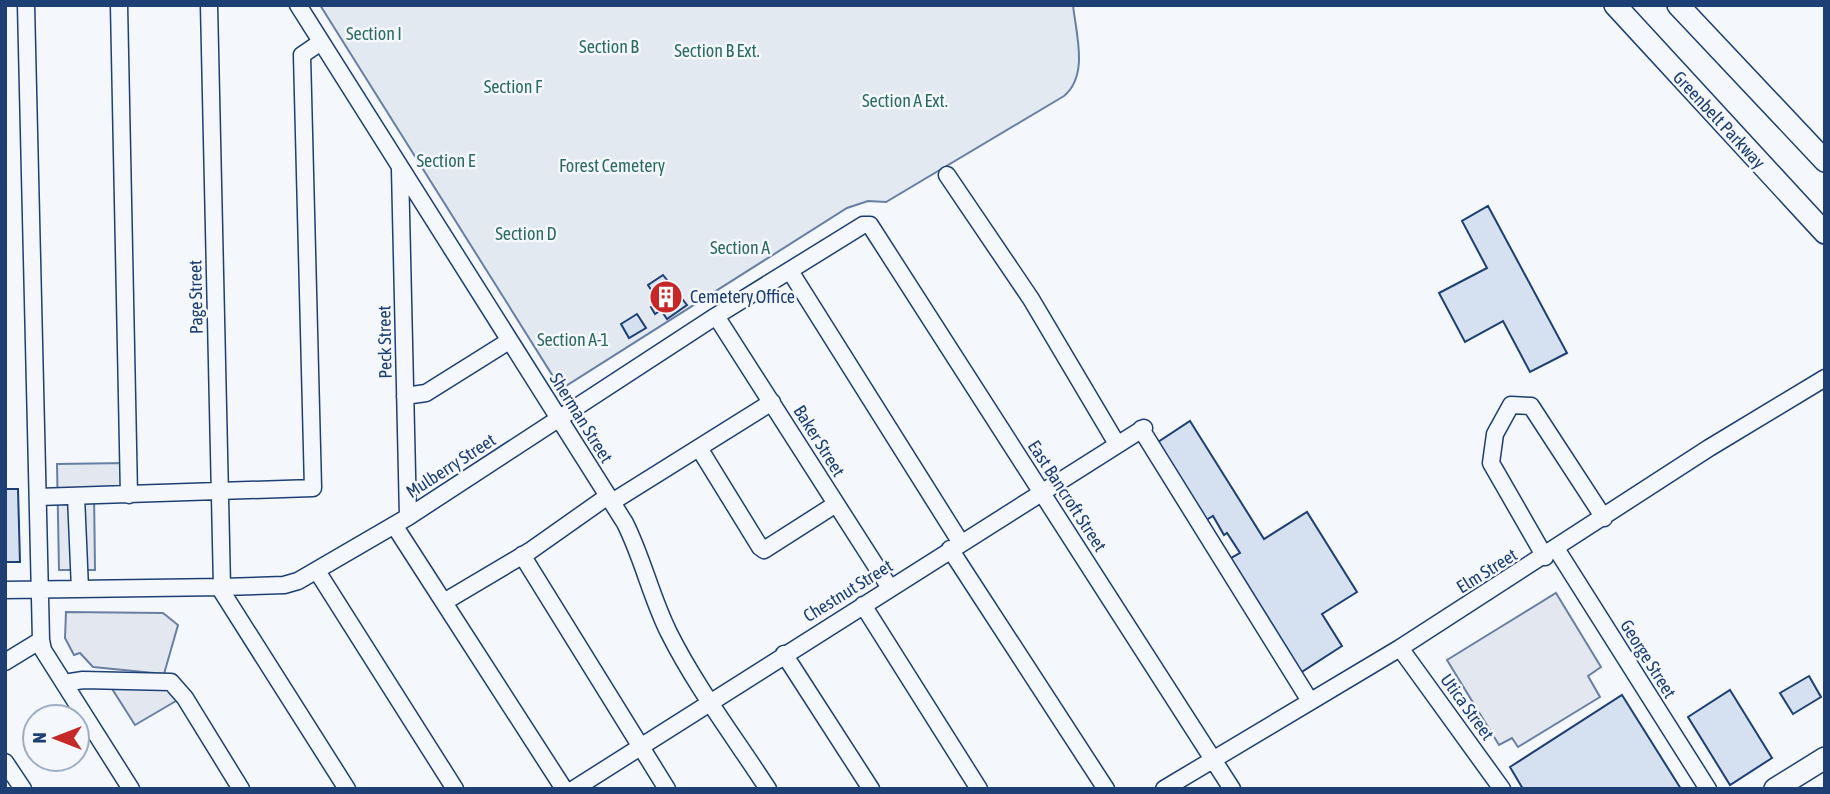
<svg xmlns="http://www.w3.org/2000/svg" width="1830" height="794" viewBox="0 0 1830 794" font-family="'Asap Condensed',sans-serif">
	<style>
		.green { fill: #e3e9f0; stroke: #687fa3; stroke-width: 2 }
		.parking { fill: #e3e8f0; stroke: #687fa3; stroke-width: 2 }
		.building { fill: #d5e0f0; stroke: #1d3f73; stroke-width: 2 }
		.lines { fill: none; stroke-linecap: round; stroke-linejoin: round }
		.minor-casing { stroke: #1d3f73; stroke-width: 19 }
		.major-casing { stroke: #1d3f73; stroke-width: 24 }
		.minor { stroke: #f4f7fb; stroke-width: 16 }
		.major { stroke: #f4f7fb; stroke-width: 21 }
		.labels { text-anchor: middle; stroke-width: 5; stroke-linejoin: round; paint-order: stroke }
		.park-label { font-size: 18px; fill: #2c6c60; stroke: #f4f7fb }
		.street-label { font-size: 18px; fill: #1d3f73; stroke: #f4f7fb }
		.poi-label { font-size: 18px; fill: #1d3f73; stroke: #f4f7fb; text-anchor: start }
	</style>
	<rect width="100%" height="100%" fill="#f4f7fb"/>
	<path class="green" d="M320,5h753c3,29 16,70 -9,91l-178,106 -18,-1 -21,7 -286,181z"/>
	<path class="parking" d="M126,463v27l-32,1 1,79h-36l-2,-106z
		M1556,593l45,74 -13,9 12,21 -82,50 -6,-9 -13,7 -52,-85z
		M66,612l97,1 15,12 -14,49 -71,-7 -13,-14 -6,2 -9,-17z
		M109,684l62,2 10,12 -46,27z"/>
	<path class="building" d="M1488,206l79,147 -37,19 -27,-51 -38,21 -26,-49 48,-25 -25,-47z
		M663,275l24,30 -20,14 -6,-9 -6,4 -4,-7 8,-5 -11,-17z
		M637,314l9,14 -17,10 -8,-14z
		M1190,421l74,118 43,-27 50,80 -35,22 20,32 -42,27 -71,-114 11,-6 -13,-20 -3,2 -11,-19 -10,6 -48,-78z
		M5,489h13l2,73h-15z
		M1809,676l12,21 -28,17 -13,-21z
		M1730,690l42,68 -42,27 -42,-68z
		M1622,695l59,94h-158l-13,-22z"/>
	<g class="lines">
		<defs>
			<path id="minor" d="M26,5l15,635 2,10 88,139
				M119,5l10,490
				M209,5l13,582
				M298,5l327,518c18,36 26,74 44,110 27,54 66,105 99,156
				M400,169l8,348
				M947,175l84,124 86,145
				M790,271l171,272
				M716,316l174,272
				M405,396l21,-3 83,-52
				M1141,429l169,272
				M699,448l61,99 4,3 72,-46
				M76,496l4,93
				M38,497l275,-9 -11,-433 19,-13
				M612,502l160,-100
				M394,525l170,264
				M950,549l156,240
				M1557,550l151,239
				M522,555l145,234
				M1545,557l-54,-94 4,-29 16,-29 20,1 73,112
				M317,571l138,218
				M219,587l128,202
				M5,590l217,-3 62,-2 14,-4 110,-64 308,-201 147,-91h7l362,564
				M444,602l86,-51 78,-55
				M863,605l116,184
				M1400,648l102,141
				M784,654l87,135
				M5,662l36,-22
				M64,683l19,-3 88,2 14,16 56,91
				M5,762l18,27
				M574,789l570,-361
				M1164,789l236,-141 309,-200 116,-70"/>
			<path id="major" d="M1615,5l210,228
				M1678,5l147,156
				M1775,789l50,-31"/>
		</defs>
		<use href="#minor" class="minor-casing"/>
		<use href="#major" class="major-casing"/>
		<use href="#minor" class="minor"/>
		<use href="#major" class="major"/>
	</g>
	<defs>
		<symbol id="building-disc" viewBox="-11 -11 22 22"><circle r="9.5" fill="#c62828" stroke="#f4f7fb"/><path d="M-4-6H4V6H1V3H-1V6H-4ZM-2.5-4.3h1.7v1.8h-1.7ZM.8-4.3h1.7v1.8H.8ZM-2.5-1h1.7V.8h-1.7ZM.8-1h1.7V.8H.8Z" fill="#fff"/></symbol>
	</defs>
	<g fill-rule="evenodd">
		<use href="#building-disc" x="647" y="278" width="38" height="38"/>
	</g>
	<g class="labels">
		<g class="park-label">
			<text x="374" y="40">Section I</text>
			<text x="609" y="53">Section B</text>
			<text x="717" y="57">Section B Ext.</text>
			<text x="513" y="93">Section F</text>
			<text x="905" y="107">Section A Ext.</text>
			<text x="446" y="167">Section E</text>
			<text x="612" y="172">Forest Cemetery</text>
			<text x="526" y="240">Section D</text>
			<text x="740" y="254">Section A</text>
			<text x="573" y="346">Section A-1</text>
		</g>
		<g class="street-label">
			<text transform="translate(1719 120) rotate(47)" y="6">Greenbelt Parkway</text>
			<text transform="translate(196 297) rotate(-91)" y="6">Page Street</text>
			<text transform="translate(385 342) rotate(-91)" y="6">Peck Street</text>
			<text transform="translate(581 418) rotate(58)" y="6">Sherman Street</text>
			<text transform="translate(819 441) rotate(58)" y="6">Baker Street</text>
			<text transform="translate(451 466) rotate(-33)" y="6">Mulberry Street</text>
			<text transform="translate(1067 496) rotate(57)" y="6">East Bancroft Street</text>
			<text transform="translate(1487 571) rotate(-32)" y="6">Elm Street</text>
			<text transform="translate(848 591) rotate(-32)" y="6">Chestnut Street</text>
			<text transform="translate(1648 659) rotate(58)" y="6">George Street</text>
			<text transform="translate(1467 707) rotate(54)" y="6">Utica Street</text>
		</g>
		<g class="poi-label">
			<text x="690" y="303">Cemetery Office</text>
		</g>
	</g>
	<rect width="1830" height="794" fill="none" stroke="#1d3f73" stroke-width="14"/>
	<g transform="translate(56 738) rotate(270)"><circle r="33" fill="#f4f7fb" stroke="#9eadc5" stroke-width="2"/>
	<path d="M0-5L12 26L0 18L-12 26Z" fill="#c62828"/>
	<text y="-10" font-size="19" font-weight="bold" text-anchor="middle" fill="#1d3f73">N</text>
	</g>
</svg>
